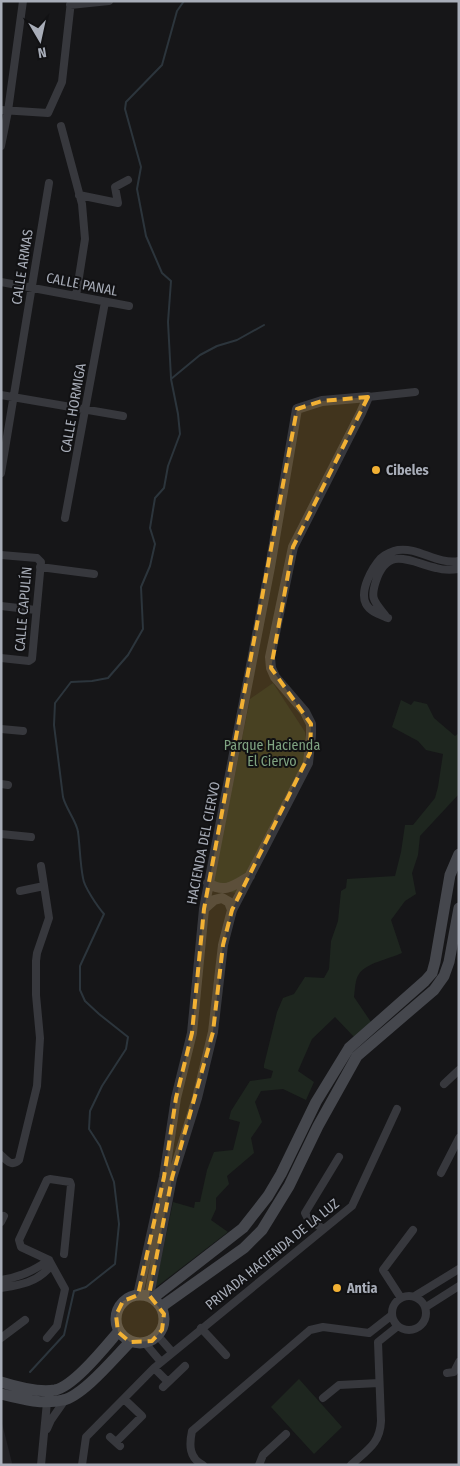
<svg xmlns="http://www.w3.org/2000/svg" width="460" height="1466" viewBox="0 0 460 1466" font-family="'Fira Sans Condensed',sans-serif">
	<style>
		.built { fill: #222225 }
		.green { fill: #1e261f }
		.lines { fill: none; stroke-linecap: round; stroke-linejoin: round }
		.stream { stroke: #2c353c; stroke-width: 2 }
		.minor { stroke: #37383d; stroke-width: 8 }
		.tertiary { stroke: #37383d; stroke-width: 10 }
		.secondary { stroke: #45474d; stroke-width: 11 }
		.marked { fill: #f2b134; fill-opacity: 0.2; stroke: #f2b134; stroke-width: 4; stroke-dasharray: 10 6; stroke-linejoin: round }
		.poi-dot { fill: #f2b134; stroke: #111113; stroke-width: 2 }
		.labels { text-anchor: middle; stroke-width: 4; stroke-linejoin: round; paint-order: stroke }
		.street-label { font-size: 14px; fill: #a8adb8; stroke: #111113 }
		.poi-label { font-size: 14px; font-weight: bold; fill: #a8adb8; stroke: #111113; text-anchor: start }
		.park-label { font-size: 14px; fill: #7fa381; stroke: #111113 }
	</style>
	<rect width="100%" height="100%" fill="#161618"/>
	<path class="built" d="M1,1419l11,44 -1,2h-10z"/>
	<path class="green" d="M273,683l32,49 3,25 -72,136 -24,-4 38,-190z
		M401,700l10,5 3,-4 13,3 7,14 21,18 4,-3v61l-39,42 -2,19 -6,18 4,21 -11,7 -14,19 11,33c-13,6 -36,10 -43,21 -4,5 -4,16 -5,23l19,28 -17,14 -21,-22 -23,22 -14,32 16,11 -8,18 -23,-11 -22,2 -6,11 7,20 -11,16 3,15 -27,23 2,8 -13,14v11l-5,11 17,12 -73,56 18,-86 21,6 1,-6h5l7,-32 7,-18 19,-2 7,-28 -11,-3 2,-8 19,-30 21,-3 2,-7 -9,-3v-3l13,-53 6,-14 11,-4 11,-17 19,1 5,-9 2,-28 7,-20 3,-30 5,-3 1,-9 48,-3 6,-24 4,-27h8l22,-27 3,-11 5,-33 -17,-4 -8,-9 -26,-14z
		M299,1379l43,48 -28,27 -43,-47z"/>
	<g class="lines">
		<path class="stream" d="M171,378l-3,-56 3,-41 -9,-8 -16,-37 -9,-47 4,-22 -16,-58 1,-7 36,-37 15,-54 7,-10
			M30,1372l34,-37 10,-44 12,-4 29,-23 4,-40 -5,-42 -14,-36 -11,-17 1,-18 12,-25 24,-37 2,-12 -29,-23 -14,-13 -5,-11v-24l24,-52c-6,-7 -20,-27 -21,-36 -3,-15 -3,-31 -5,-46 -1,-10 -12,-23 -15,-35l-9,-72 1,-22 16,-21 21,-1 16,-3 20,-23 15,-26 -2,-42 9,-21 5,-22 -5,-16 5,-30 9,-10 4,-22 12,-32 -2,-20 -7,-35 29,-24 17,-9 20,-6 27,-15"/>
		<path class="minor" d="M70,5l39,-4
			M1,110l47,3 14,-31 9,-81
			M61,126l21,78 3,35 -9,57
			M1,146l7,-35 15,-110
			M79,195l39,8 -3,-16 13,-7
			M1,282l128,24
			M1,395l122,21
			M368,397l47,-5
			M1,473l48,-290
			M65,518l40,-216
			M1,555l36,3 4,4 -9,97 -3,2 -28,-3
			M40,567l54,7
			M1,606l35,4
			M385,615c-11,-14 -15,-16 -9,-34 12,-36 34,-19 60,-13 7,2 16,2 23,1
			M388,618c-7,-3 -18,-6 -22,-14 -7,-13 6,-36 15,-46 3,-3 12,-7 17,-8 21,-3 39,15 61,11
			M1,729l22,2
			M1,784l7,1
			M1,834l30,3
			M20,891l24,-5
			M444,1084l15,-14
			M1,1155c6,6 11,12 18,5l18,-74 3,-48 -4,-43v-34l1,-8 12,-35 -8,-52
			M441,1173l18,-35
			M1,1222l3,-6
			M323,1229l-16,-12 -2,-4 34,-56
			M1,1280c19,-3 32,-9 48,-20
			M1,1288c18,-3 34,-5 47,-19l1,-9
			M415,1296l44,-27
			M392 1313a17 17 0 1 1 34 0a17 17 0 1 1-34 0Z
			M401,1298l-18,-28 30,-40
			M426,1307l33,-21
			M201,1328l25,27
			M158,1336l14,16
			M1,1338l24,-18
			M47,1338l10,-12 8,-37 -16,-29 -28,-13 -2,-7 28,-60 3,-1 20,3 1,3 -7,69
			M145,1343l16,19
			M154,1368l14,14
			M447,1373l7,-1 5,-10
			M163,1387l22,-21
			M323,1398l16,-13 40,-2
			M47,1429l4,-9 14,-20
			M110,1437l10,9
			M116,1442l26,-26 -18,-17
			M41,1465l6,-63
			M82,1465l4,-28 68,-69 198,-162 45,-97
			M203,1465c-14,-7 -14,-20 -11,-34l118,-101 13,-3 46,6 23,-18
			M259,1465l4,-10 23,-21
			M351,1465c16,-15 29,-21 30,-44l-3,-79 20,-16"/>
		<path class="tertiary" d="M208,883c17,11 27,2 42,-7
			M204,909l10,-9 8,-2 7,4 3,8
			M138,1295l26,-118 12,-79 16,-65 12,-124 66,-342 27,-158 25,-8 46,-4 -7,16 -68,134 -23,110 1,11 4,9 30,35 6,12v11l-3,28 -76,147 -9,35 -10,87 -16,66 -25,80 -23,118"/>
		<path class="secondary" d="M116 1319a24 24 0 1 1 48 0a24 24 0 1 1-48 0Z
			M153,1298l90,-70 25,-32 13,-22 35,-72 33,-54 76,-67 7,-8 3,-11 15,-87 9,-21
			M161,1307l83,-59 18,-18 27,-44 29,-60 39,-70 77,-66 10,-14 5,-14 10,-54
			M1,1382c16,5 38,11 54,8 19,-4 50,-43 63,-58
			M1,1394c20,5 42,11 62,6 20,-4 52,-43 67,-58"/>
	</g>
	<path class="marked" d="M368,397l-75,150 -22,121 40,56 -1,29 -78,157 -9,35 -10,87 -41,146 -23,117 15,19 -2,16 -10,11 -22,1 -12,-10 -2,-17 7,-14 15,-6 26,-118 12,-79 16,-65 12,-124 93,-500 25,-8z"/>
	<g class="poi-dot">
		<circle cx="376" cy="470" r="5"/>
		<circle cx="337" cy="1288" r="5"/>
	</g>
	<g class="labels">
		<g class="street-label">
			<text transform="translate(22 267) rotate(-81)" y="5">CALLE ARMAS</text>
			<text transform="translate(82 284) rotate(11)" y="5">CALLE PANAL</text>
			<text transform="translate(73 408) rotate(-80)" y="5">CALLE HORMIGA</text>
			<text transform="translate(23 609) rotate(-85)" y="5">CALLE CAPULÍN</text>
			<text transform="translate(203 843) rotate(-79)" y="5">HACIENDA DEL CIERVO</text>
			<text transform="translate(272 1254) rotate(-39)" y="5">PRIVADA HACIENDA DE LA LUZ</text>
		</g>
		<g class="poi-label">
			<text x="386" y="475">Cibeles</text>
			<text x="347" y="1293">Antia</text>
		</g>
		<g class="park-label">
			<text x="272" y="750">Parque Hacienda<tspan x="272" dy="16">El Ciervo</tspan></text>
		</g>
	</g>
	<rect width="460" height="1466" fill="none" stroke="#a8adb8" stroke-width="5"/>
	<g transform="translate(40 40) rotate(171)" stroke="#111113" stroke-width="4" paint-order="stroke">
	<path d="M0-4L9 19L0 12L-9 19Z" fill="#a8adb8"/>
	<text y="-8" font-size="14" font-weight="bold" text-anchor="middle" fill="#a8adb8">N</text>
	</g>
</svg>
